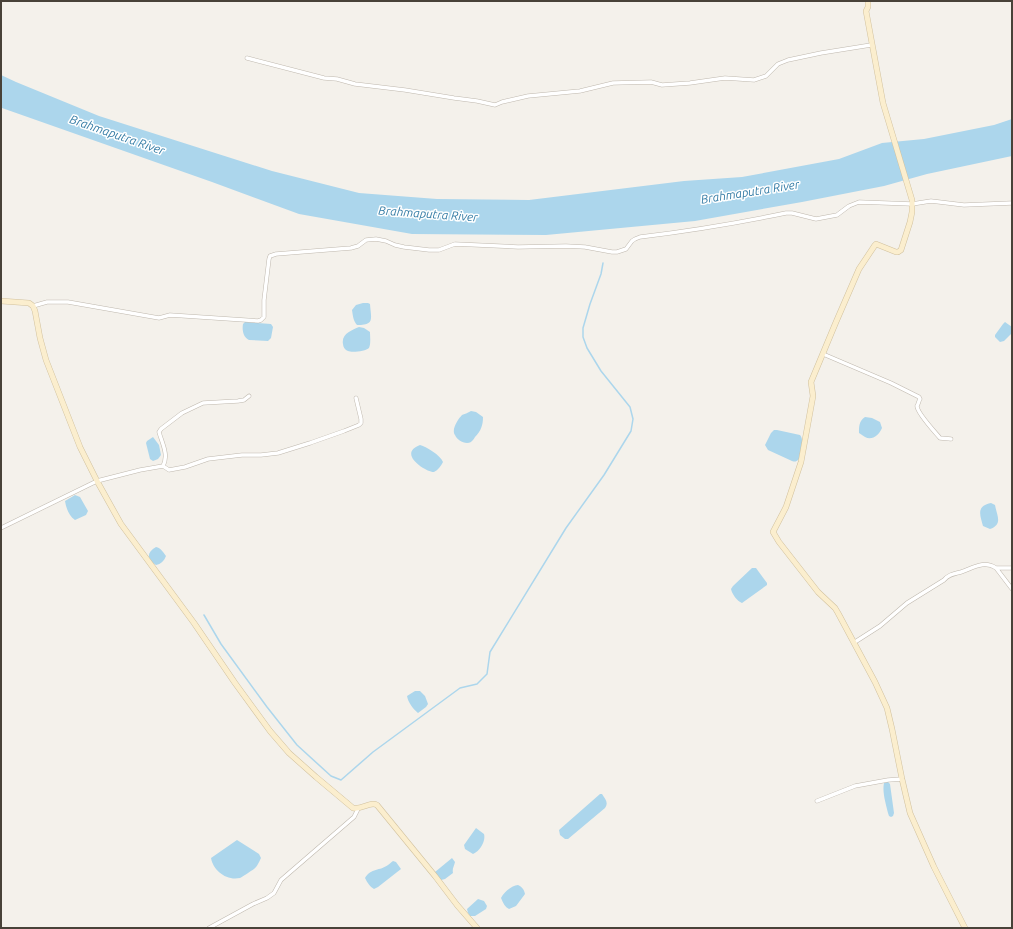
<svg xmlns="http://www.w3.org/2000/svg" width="1013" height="929" viewBox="0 0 1013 929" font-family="Ubuntu,sans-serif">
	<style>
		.water { fill: #acd6ec }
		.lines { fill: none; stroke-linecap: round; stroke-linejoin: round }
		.stream { stroke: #acd6ec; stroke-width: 1.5 }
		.street-casing { stroke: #bfb8ae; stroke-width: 4.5 }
		.secondary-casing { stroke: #d1c19e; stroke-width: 6 }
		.street { stroke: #fff; stroke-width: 3.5 }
		.secondary { stroke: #fbeece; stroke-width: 5 }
		.labels { text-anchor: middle; stroke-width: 3; stroke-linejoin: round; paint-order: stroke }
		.water-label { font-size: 12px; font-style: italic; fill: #367da6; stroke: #fff }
	</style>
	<rect width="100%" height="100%" fill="#f4f1eb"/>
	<path class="water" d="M1,75l15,7 83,34 173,55 87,22 78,6 92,1 155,-19 58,-4 97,-18 43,-16 42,-4 70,-14 18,-6v37l-85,18 -43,12 -82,16 -107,19 -149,14 -134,-1 -113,-20 -87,-32 -210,-74h-1z
		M363,303h5l2,1c1,15 5,21 -13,21 -4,-5 -4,-9 -5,-15l4,-5z
		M245,322l26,2 2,3 -2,11 -3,3 -19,-1c-6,-3 -7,-10 -6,-16z
		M1005,322l7,5v6l-8,8 -4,1 -5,-5v-2l8,-11z
		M359,327l5,1 6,4c0,4 1,12 -1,16 -3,3 -17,5 -21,3 -3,-1 -5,-4 -5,-7 -2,-10 9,-14 16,-17z
		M471,411l5,1 7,5c0,8 -2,14 -8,20 -1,2 -3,4 -4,5 -6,3 -14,-2 -16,-7 -4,-5 3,-16 7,-20 2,-1 6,-2 9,-4z
		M865,417l7,1 8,4 2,6c-3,7 -10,13 -17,9 -2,-1 -4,-3 -6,-4 0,-7 0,-12 6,-16z
		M774,430h3l23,5c5,6 0,17 -1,24 -3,3 -4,3 -7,2l-24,-11 -3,-5 6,-12z
		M153,437l6,8 2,10 -3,4 -5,2 -3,-2 -4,-16 1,-2z
		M420,445c7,2 20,10 23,17 -2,4 -5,8 -9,10 -6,1 -38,-18 -14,-27z
		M75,495l5,2 8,14 -2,4 -11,5c-6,-4 -9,-12 -10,-19z
		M991,503l4,2c2,11 8,19 -5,24l-7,-3c-3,-11 -7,-20 8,-23z
		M156,547c5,1 7,5 10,9 -2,5 -5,8 -10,9 -10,-6 -9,-13 0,-18z
		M752,568h4l11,15v2l-25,18c-5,-2 -10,-9 -11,-14l2,-3z
		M415,691h5l5,5 3,8 -2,3 -8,6c-5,-4 -10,-11 -11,-17z
		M888,782l2,2 4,29 -1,3 -2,1 -2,-1 -1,-3c-2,-9 -6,-21 -4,-30z
		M600,794h2c3,5 7,8 3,14l-37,31h-3l-5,-4 -1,-5z
		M476,828l8,6c2,7 -4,17 -11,20l-8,-5 -1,-4z
		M237,840l22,14 2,4c-2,4 -4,9 -7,11 -3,2 -12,8 -14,9 -14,3 -27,-8 -29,-20z
		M452,858l3,4c-1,5 -3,6 -2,11l-8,6 -4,1 -6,-6v-2z
		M393,861l3,1 5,7 -23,18 -4,2c-4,-2 -7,-7 -9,-11 6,-10 15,-7 23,-13 2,-1 3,-3 5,-4z
		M518,885c4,2 6,4 7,9l-9,12 -7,3c-4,-2 -6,-6 -8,-11 3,-6 10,-12 17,-13z
		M478,899l6,2 3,5 -1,3 -11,7h-5l-2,-3 -1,-4z"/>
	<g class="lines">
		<path class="stream" d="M204,615l17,29 46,63 30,38 34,31 10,4 32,-28 87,-64 17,-4 10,-10 3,-22 76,-124 38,-53 27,-44 2,-12 -3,-12 -29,-36 -14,-23 -4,-11v-9l7,-24 11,-30 2,-11"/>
		<defs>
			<path id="street" d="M247,58l77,20 13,1 18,5 50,6 49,8 23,3 18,4 7,-3 26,-6 52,-5 33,-8 38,-1 11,3 28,-2 35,-5 29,2 12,-4 12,-12 10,-4 33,-7 50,-8
				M33,306l14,-4h21l91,16 11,-3 88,6 3,-1 3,-3v-17l5,-41 1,-3 6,-2 75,-6 7,-2 8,-6 10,-1 10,2 9,4 9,2 25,3h10l16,-6 63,3 48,-1 19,1 27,5h5l9,-3 6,-8 3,-2 5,-2c49,-6 98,-14 146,-24h6l24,6 21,-4 12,-9 10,-4 53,2 19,-3 33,4 48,-2
				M823,354l68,29 28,14 1,2c-1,1 -2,6 -3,7 0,7 18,26 23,32l11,1
				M163,466c6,-11 -1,-23 -4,-34l2,-3 21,-16 21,-10 35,-2 6,-1 5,-4
				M1,528l96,-47 43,-11 23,-4 6,4 16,-3 23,-8 34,-4h19l17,-2 32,-10 34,-12 15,-6 2,-2v-4l-5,-21
				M996,568h16
				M855,642l25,-16 27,-23 37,-23c5,-6 10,-6 17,-8 12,-4 23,-12 35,-4l16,21
				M817,801l38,-15 33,-6 14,-1
				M209,928l44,-24 14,-6 7,-5 7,-13 73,-63 4,-8"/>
			<path id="secondary" d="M868,1v6l-2,4 17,92 29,97v12l-2,10 -9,28 -3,2h-2l-20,-8 -1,1 -16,24 -23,53 -25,60 2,14 -12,66 -15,45 -13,25 6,10 39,50 17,16 3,5 37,69 12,26 5,21 10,50 8,34 24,54 31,61
				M1,301l28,2 4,3 2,5 5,27 6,22 34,87 17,34 24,43 73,99 41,60 35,48 19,22 27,24 37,31c9,2 17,-7 24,-3l58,71 22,29 20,23"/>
		</defs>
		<use href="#street" class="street-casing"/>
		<use href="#secondary" class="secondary-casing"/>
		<use href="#street" class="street"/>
		<use href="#secondary" class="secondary"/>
	</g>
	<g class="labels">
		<g class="water-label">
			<text transform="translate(117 135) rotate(19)" y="4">Brahmaputra River</text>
			<text transform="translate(750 192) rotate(-9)" y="4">Brahmaputra River</text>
			<text transform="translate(428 214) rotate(4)" y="4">Brahmaputra River</text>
		</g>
	</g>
	<rect width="1013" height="929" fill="none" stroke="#484239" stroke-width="4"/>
</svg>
